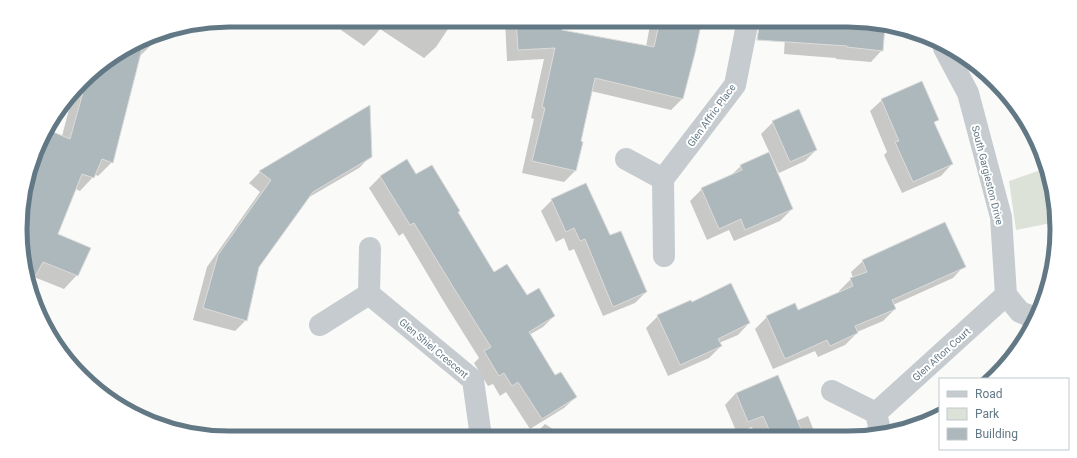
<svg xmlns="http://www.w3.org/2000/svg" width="1077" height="458" viewBox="0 0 1077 458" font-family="Roboto,sans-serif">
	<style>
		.green { fill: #dce2d8 }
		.shadow { fill: #0003 }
		.building { fill: #adb8bd; stroke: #dcdcda }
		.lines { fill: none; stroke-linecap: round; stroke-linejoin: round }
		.minor { stroke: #c5cbce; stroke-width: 22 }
		.labels { text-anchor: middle; stroke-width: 4; stroke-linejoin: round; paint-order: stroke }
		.street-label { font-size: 10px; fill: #627885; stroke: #fff }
		.rim { fill: none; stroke: #627885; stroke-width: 5 }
	</style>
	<rect width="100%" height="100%" fill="#fafaf8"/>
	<path class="green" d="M1044,169l13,46 -1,7 -40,8 -7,-49z"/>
	<path class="shadow" d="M348,20h106l-18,27 -12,11 -44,-29 -5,6 -11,11 -23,-16z
		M505,20h56v11l85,16 5,-27h50l-19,79 -11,11 -80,-19 -11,51h2l-7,29 -11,11 -42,-9 12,-54 -3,-1 13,-59 -37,2z
		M786,20h62l34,30 -11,12 -35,-3v-1l-52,-4z
		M152,37l-1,8 -12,12 -27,105 -14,14 -4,-2 -1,3 -13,14 -4,-2 -19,45 20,41 -13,14 -30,-12 -4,8 -6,-15 -2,-69 24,-71 16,6 11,-42 18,-22z
		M882,100l55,20 -4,4 19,40 -11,12 -39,17 -18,-38 3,-3 -17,-41z
		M369,107l2,49 -12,12 -53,31 -48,68 -12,53 -11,11 -42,-11 14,-53 53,-75 -11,-9 11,-11z
		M1022,118l10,14 -8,2z
		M773,122l43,28 -11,11 -26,12 -18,-39z
		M741,166l51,43 -12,12 -46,20 -5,-11 -22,10 -17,-39 12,-12 27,-12z
		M416,175l41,37 36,62 61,42 -11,11 -14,8 25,42 22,20 -12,11 -34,21 -24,-37 -6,4 -7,-12 -5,2 -14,-23 5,-5 -35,-56 -41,-69 -4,3 -30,-48 12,-12z
		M552,200l58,36 36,56 -11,11 -32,13 -29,-67 -5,2 -5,-13 -8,4 -15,-31z
		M863,261l101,5 -11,12 -60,27 2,4 -12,12 -26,11v1l-12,12 -27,12 -3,-6 -42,18 -18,-40 12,-12 31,-6 42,-18 -1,-2 12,-12 2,-1 -2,-6z
		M658,316l91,7 -11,12 -19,8 2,3 -12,12 -41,18 -22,-48z
		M736,393l60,28 12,-5 8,20 -60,1 -4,-10 -15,6 -12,-28z
		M545,424l20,13h-33z"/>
	<path class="building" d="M516,20h46v10l92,17 6,-27h42l-7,33 -12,46 -88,-21 -14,63 2,1 -7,29 -44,-10 13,-53 -3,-1 13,-59 -37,2z
		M760,20h88l37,6 -2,25 -36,-4v-1l-90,-6z
		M144,41l-31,122 -11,-4 -8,19 -12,-4 -24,60 33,14 -13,28 -35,-14 -13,24 -6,-16 -2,-69 24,-72 24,10 17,-61 4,-6z
		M922,81l17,39 -5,2 19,42 -40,18 -18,-40 4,-1 -18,-42z
		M370,105l2,52 -59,35 -54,75 -12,54 -44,-13 15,-53 53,-75 -12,-9z
		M799,109l18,41 -27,12 -18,-41z
		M769,152l24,57 -48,21 -4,-11 -22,10 -18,-41 41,-18 -2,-5z
		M407,159l9,15 16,-9 28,46 -2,1 36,60 13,-8 20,31 12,-7 16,28 -26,16 26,43 6,-3 16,25 -35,22 -24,-37 -6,4 -8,-13 -5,3 -15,-25 7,-4 -36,-57 -41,-67 -4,2 -30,-49z
		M586,183l24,52 11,-4 26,61 -34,15 -28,-68 -5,2 -6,-13 -8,4 -15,-33z
		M945,222l21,45 -74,33 4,9 -41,17 3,7 -28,13 -3,-6 -42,19 -19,-43 29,-13 3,7 55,-24 -3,-8 17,-6 -5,-12z
		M731,283l19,40 -32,16 4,7 -42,19 -23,-50 34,-15 1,2z
		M778,375l26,61h-32l-9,-20 -15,6 -12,-29z"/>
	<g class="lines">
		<path class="minor" d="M944,48l24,45 33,124 5,78 14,17 15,6
			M626,159l37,20
			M370,248l-1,46 104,86 8,57
			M664,256l-1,-77 72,-94 13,-65
			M320,325l49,-31
			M832,391l44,22
			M881,435l-5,-22 130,-118"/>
	</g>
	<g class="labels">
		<g class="street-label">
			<text transform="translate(711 115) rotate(-54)" y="4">Glen Affric Place</text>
			<text transform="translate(988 175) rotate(76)" y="4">South Gargieston Drive</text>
			<text transform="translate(434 348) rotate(40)" y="4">Glen Shiel Crescent</text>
			<text transform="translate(941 354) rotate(-42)" y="4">Glen Afton Court</text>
		</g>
	</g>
	<path d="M0 0H1077V458H0ZM229 27H848A202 202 0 0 1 1050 229V229A202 202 0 0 1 848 431H229A202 202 0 0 1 27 229V229A202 202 0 0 1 229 27Z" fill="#fff" fill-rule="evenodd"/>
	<path class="rim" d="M229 27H848A202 202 0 0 1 1050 229V229A202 202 0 0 1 848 431H229A202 202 0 0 1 27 229V229A202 202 0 0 1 229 27Z"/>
	<rect x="939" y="378" width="130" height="72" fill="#ffffff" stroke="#c0c9ce"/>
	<rect x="947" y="391" width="20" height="6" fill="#c5cbce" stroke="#c0c9ce"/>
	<text x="975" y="398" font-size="12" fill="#627885">Road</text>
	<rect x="947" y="408" width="20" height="12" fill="#dce2d8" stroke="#c0c9ce"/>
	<text x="975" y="418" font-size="12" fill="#627885">Park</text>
	<rect x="947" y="428" width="20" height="12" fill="#adb8bd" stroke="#c0c9ce"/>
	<text x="975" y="438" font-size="12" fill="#627885">Building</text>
</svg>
